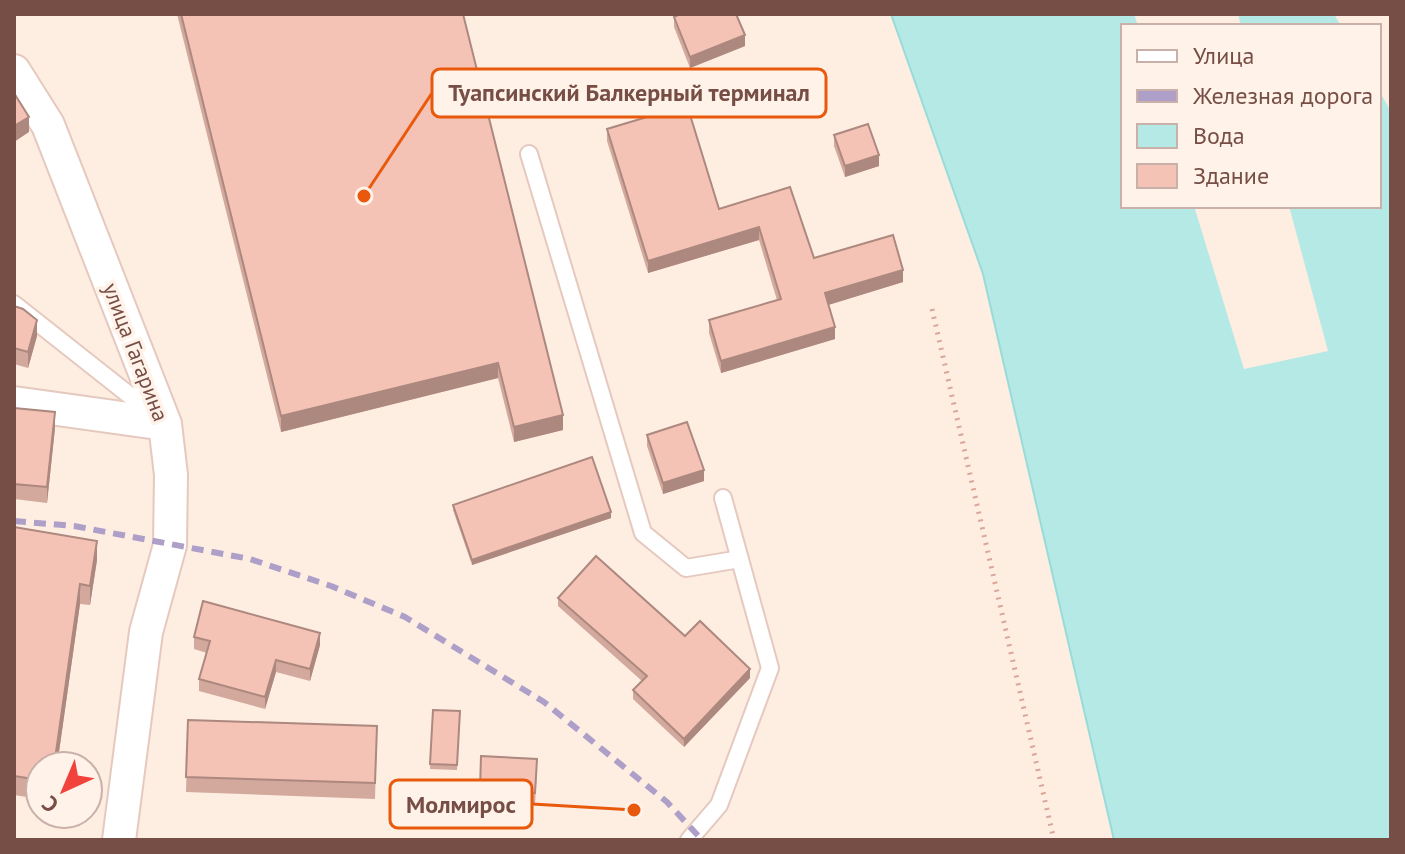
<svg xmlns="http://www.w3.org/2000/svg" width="1405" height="854" viewBox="0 0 1405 854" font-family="'PT Sans',sans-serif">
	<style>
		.water { fill: #b4e9e6; stroke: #99dbd9; stroke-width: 2; fill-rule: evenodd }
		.pier { fill: #feede1 }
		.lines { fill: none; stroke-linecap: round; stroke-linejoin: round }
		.service-casing { stroke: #e5c9bf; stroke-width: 20 }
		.minor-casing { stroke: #e5c9bf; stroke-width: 36 }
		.path { stroke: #daa699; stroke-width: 5; stroke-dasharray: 2 6; stroke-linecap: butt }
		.service { stroke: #fff; stroke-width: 16 }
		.minor { stroke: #fff; stroke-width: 32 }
		.rail { stroke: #ad9fc8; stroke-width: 6; stroke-dasharray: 12 8; stroke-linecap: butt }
		.wall { fill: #d3a89d }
		.shaded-wall { fill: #ac887f }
		.building { fill: #f5c3b6; stroke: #ac887f; stroke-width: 2 }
		.labels { text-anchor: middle; stroke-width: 7; stroke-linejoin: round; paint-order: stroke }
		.street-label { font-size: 22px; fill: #774e46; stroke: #fff2e9 }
		.leader { fill: none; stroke: #e8590c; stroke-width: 3 }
		.callout-dot { fill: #e8590c; stroke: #fff2e9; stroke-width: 3 }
		.callout { fill: #fff2e9; stroke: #e8590c; stroke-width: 3 }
		.callout-label { font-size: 24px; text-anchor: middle; font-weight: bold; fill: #774e46 }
	</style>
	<rect width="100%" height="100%" fill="#feede1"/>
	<path class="water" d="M891,14h500v826h-277l-131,-566zM1123,26h256v180h-256z"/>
	<path class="pier" d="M1134,14h104l3,12h-103z
		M1334,14h57v97l-12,-20v-65h-38z
		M1194,206h95l39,145 -84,18z"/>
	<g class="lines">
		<defs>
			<path id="service" d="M529,154l114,379 43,35 54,-9
				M14,304l143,113
				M689,840l30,-35 51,-137 -47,-170"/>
			<path id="minor" d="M14,71l34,54 117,299 6,51 -1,70 -24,87 -27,208
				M14,403l151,21"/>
		</defs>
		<use href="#service" class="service-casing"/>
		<use href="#minor" class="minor-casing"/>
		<path class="path" d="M932,309l122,531"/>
		<use href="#service" class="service"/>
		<use href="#minor" class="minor"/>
		<path class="rail" d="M14,521l60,5 176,33 81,27 74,31 139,85 123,100 35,38"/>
	</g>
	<path class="wall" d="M177,14h286l100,416 -49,12 -16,-64 -217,54z
		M674,17l71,29 -55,22 -16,-41z
		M607,129l112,80 71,-22 24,71 89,24 -75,23 7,34 -114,34 -12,-40v-13l68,-20 -18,-60 -111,33 -41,-132z
		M834,135l45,31 -34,11 -11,-31z
		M14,306l23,30 -9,32 -14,-4z
		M14,408l41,20 -8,75 -33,-4z
		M647,435l57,46 -41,13 -16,-48z
		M453,505l158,13 -139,47 -19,-55z
		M14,527l83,33 -7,45 -10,-1 -23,162h-17v33l-26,-4z
		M558,598l127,38 65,42 -66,69 -51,-48v-9l9,-9 -84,-75z
		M194,637l126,8 -10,36 -34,-9 -11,37 -66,-18v-12l8,-26 -13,-4z
		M433,710l27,1 -3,59 -27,-1z
		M188,720l189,6 -2,73 -189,-7z
		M537,770l-2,34 -55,-4v-10z"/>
	<path class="shaded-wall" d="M745,35v11l-55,22v-11z
		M29,117v15l-15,10v-16z
		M879,155v11l-34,11v-11z
		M759,227v13l-111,33v-12z
		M903,270v12l-78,24v-13z
		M37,320v16l-9,32v-16z
		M835,327v12l-114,34v-12z
		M498,363v15l-217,54v-16z
		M55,412v16l-8,75v-16z
		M563,415v15l-49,12v-15z
		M704,470v11l-41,13v-11z
		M611,512v6l-139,47v-5z
		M97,541v19l-7,45v-19z
		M80,584v20l-23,162h-3z
		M320,633v12l-10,36v-12z
		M276,660v12l-11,37v-12z
		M750,669v9l-66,69v-8z"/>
	<path class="building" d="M181,14h282l100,401 -49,12 -16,-64 -217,53z
		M680,14h56l9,21 -55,22 -16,-40z
		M14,93l15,24 -15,9z
		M687,105l32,104 71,-22 24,71 79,-23 10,35 -78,23 10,34 -114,34 -12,-41 72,-21 -22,-72 -111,34 -41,-132z
		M868,124l11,31 -34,11 -11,-31z
		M14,306l9,3 14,11 -9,32 -14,-4z
		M14,408l41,4 -8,75 -33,-3z
		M687,422l17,48 -41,13 -16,-48z
		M592,457l19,55 -139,48 -19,-55z
		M14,527l83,14 -7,45 -10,-2 -26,182h-14v14l-26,-4z
		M596,556l89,80 15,-15 50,48 -66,70 -51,-49 14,-14 -89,-78z
		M203,601l117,32 -10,36 -34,-9 -11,37 -66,-18 11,-38 -16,-4z
		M433,710l27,1 -3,54 -27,-1z
		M188,720l189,6 -2,57 -189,-6z
		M481,756l56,3 -2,34 -55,-3z"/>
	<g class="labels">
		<g class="street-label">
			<text transform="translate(136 352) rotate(69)" y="8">улица Гагарина</text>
		</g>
	</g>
	<path class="leader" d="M364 196L432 93M634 810L532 804"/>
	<g class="callout-dot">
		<circle cx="364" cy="196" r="8"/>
		<circle cx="634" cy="810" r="8"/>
	</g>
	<g class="callout">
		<rect x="432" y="69" width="394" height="48" rx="8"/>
		<rect x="390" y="780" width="142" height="48" rx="8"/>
	</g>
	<g class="callout-label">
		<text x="629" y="101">Туапсинский Балкерный терминал</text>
		<text x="461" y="813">Молмирос</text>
	</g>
	<rect width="1405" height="854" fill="none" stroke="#774e46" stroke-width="32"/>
	<rect x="1121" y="24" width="260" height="184" fill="#fff2e9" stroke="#c9b0a8" stroke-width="2"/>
	<rect x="1137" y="50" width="40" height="12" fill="#ffffff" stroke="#c9b0a8" stroke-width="2"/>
	<text x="1193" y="64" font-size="24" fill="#774e46">Улица</text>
	<rect x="1137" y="90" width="40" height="12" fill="#ad9fc8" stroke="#c9b0a8" stroke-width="2"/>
	<text x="1193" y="104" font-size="24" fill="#774e46">Железная дорога</text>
	<rect x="1137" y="124" width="40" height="24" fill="#b4e9e6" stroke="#c9b0a8" stroke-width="2"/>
	<text x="1193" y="144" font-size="24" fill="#774e46">Вода</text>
	<rect x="1137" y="164" width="40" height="24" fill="#f5c3b6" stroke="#c9b0a8" stroke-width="2"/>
	<text x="1193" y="184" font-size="24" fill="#774e46">Здание</text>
	<g transform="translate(64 790) rotate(224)"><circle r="38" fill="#fff2e9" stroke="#c9b0a8" stroke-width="2"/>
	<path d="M0-6L14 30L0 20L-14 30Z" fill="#f2423c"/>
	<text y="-12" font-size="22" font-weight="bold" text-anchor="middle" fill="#774e46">С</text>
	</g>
</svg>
